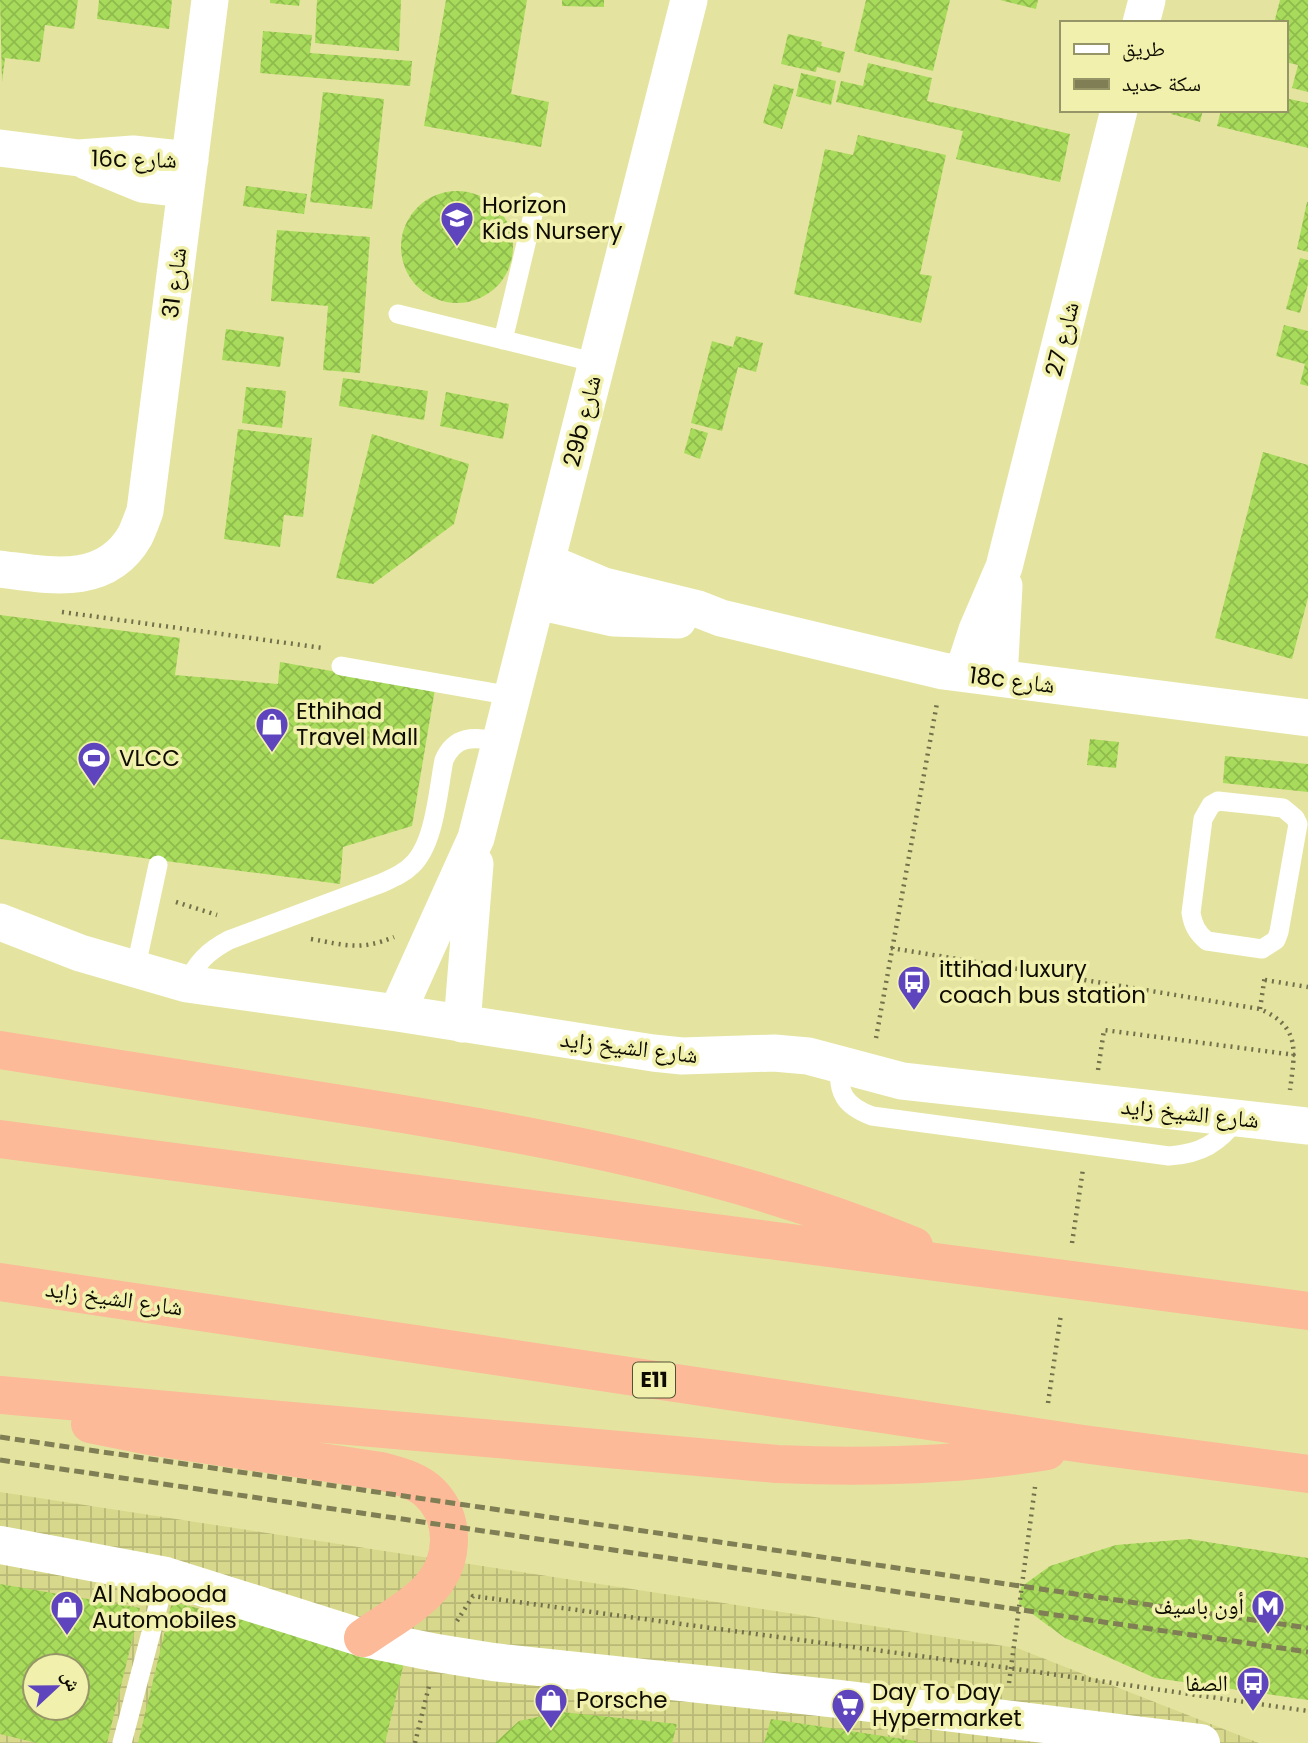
<svg xmlns="http://www.w3.org/2000/svg" width="1308" height="1743" viewBox="0 0 1308 1743" font-family="Poppins,'Noto Naskh Arabic',sans-serif">
	<style>
		.industrial { fill: url(#industrial-grid); fill-rule: evenodd }
		.building { fill: url(#building-cross-hatch); fill-rule: evenodd }
		.lines { fill: none; stroke-linecap: round; stroke-linejoin: round }
		.path { stroke: #72714b; stroke-width: 4.5; stroke-dasharray: 2 5; stroke-linecap: butt }
		.lane { stroke: #fff; stroke-width: 19 }
		.street { stroke: #fff; stroke-width: 37 }
		.secondary { stroke: #fff; stroke-width: 38 }
		.highway { stroke: #fcba98; stroke-width: 38 }
		.rail { stroke: #7f7e54; stroke-width: 5; stroke-dasharray: 10 5; stroke-linecap: butt }
		.labels { text-anchor: middle; stroke-width: 7; stroke-linejoin: round; paint-order: stroke }
		.shield { fill: #f1f1ad; stroke: #525134; stroke-width: 2 }
		.shield-label { font-size: 21px; font-weight: bold; fill: #0e0c00 }
		.street-label { font-size: 23px; fill: #0e0c00; stroke: #f1f1ad }
		.poi-label { font-size: 23px; fill: #0e0c00; stroke: #f1f1ad; text-anchor: start }
	</style>
	<defs>
		<pattern id="industrial-grid" width="8" height="8" patternUnits="userSpaceOnUse" patternTransform="scale(1.75)"><rect width="8" height="8" fill="#d8d88c"/><path d="M0 4h8M4 0v8" fill="none" stroke="#b8b877"/></pattern>
		<pattern id="building-cross-hatch" width="8" height="8" patternUnits="userSpaceOnUse" patternTransform="scale(1.75)"><rect width="8" height="8" fill="#a8db5b"/><path d="M0 0l8 8M0 8l8-8" fill="none" stroke="#8fbb4d"/></pattern>
	</defs>
	<rect width="100%" height="100%" fill="#e4e4a0"/>
	<path class="industrial" d="M0,1492l1017,156 242,95h-1259zM35,1666h42v42h-42z"/>
	<path class="building" d="M0,0h78l-4,29 -29,-4 -5,37 -35,-4 -3,24z
		M99,0h73l-3,29 -72,-10z
		M270,0h30l-1,6 -29,-3z
		M317,0h84l-2,51 -84,-8z
		M446,0h81l-16,94 38,8 -8,45 -117,-21z
		M562,0h42v7l-42,-1z
		M866,0h84l-17,71 -79,-20z
		M1000,0h38l-2,9z
		M1280,0h28v92l-16,-4 6,-23 -13,-3v-39h-11z
		M263,31l49,4 -2,18 102,8 -2,25 -150,-13z
		M788,34l34,8 -1,4 24,6 -5,21 -23,-6 -1,5 -35,-8z
		M868,63l64,15 -5,23 143,33 -10,48 -104,-23 7,-28 -127,-29 5,-21 22,5z
		M801,73l35,8 -5,24 -35,-9z
		M774,84l20,5 -12,40 -19,-6z
		M323,92l61,7 -12,110 -62,-7z
		M1285,98l23,5v45l-91,-22 4,-16h64z
		M1172,110h31l-3,12 -29,-8z
		M858,135l88,20 -26,119 12,2 -11,47 -127,-29 31,-145 28,6z
		M246,186l61,8 -3,20 -61,-8z
		M401 247a56 56 0 1 1 112 0a56 56 0 1 1-112 0Z
		M1307,202h1v50l-11,-3z
		M277,230l93,7 -10,136 -37,-3 5,-64 -57,-5z
		M1300,258l8,2v24l-8,29 -14,-4z
		M1284,325l24,6v55l-8,-2 5,-20 -29,-8z
		M226,329l58,8 -4,30 -58,-7z
		M736,336l27,7 -7,29 -18,-5 -16,64 -31,-8 21,-82 21,6z
		M343,378l85,13 -4,29 -85,-14z
		M246,387l40,4 -4,37 -40,-5z
		M446,392l63,12 -6,35 -63,-13z
		M691,428l17,5 -8,26 -16,-6z
		M238,429l74,9 -9,79 -19,-2 -4,32 -56,-8z
		M372,434l97,30 -15,60 -81,60 -37,-6z
		M1263,452l45,13v133l-16,61 -77,-21z
		M0,615l180,23 -5,37 103,9 2,-22 155,27 -23,137 -69,21 -3,37 -340,-45z
		M1090,739l29,3 -3,26 -29,-3z
		M1225,756l83,8v28l-85,-9z
		M1189,1539l119,19v142l-153,-22 -90,-40 -46,-34 2,-17 29,-21 66,-21z
		M0,1584l140,24 -33,135h-70l-37,-9zM35,1666h42v42h-42z
		M172,1602l233,56 -20,85h-247z
		M562,1712l115,12 -5,19h-177l24,-22z
		M771,1719l145,22 -1,2h-151z"/>
	<g class="lines">
		<path class="path" d="M62,612l261,36
			M176,902l41,13
			M311,939c34,6 49,12 83,-2
			M891,948l369,61c41,18 35,42 30,81
			M1265,980l43,7
			M1260,1009l5,-34
			M876,1038l61,-335
			M1098,1070l6,-40 191,25
			M1072,1243l11,-74
			M1048,1403l13,-89
			M457,1621l16,-25 536,72 299,43
			M1009,1683l26,-196
			M415,1743l14,-57"/>
		<path class="lane" d="M398,314l199,49
			M503,340l33,-138
			M341,666l171,30
			M1218,801l65,7 12,10 3,6 -19,108 -3,8 -14,9 -55,-8c-10,-8 -14,-16 -16,-28l12,-94 8,-14z
			M135,971l23,-106
			M187,984c9,-21 21,-33 42,-44l153,-57c11,-5 21,-9 29,-17 24,-21 27,-76 33,-106 12,-27 32,-22 57,-19
			M840,1065c-3,28 5,41 32,51l297,40c32,-2 50,-13 69,-38
			M122,1743l44,-167"/>
		<path class="street" d="M1141,23l6,-23
			M0,148l79,10 54,-4 57,6
			M86,161l56,23 44,5
			M547,562l57,24 94,23 23,9 222,53 365,47
			M0,569c48,6 105,19 135,-33 4,-8 7,-17 10,-25l65,-511
			M537,601l76,17 65,2
			M963,673l14,-43 27,-63 115,-457
			M999,678l5,-92
			M0,922l80,31 107,31 210,29 256,40 29,3 92,-3 34,3 94,25 406,45
			M397,1013l79,-175 213,-838
			M462,1024l13,-160"/>
		<path class="secondary" d="M0,1545l166,31 197,62 74,15 56,9 346,37 362,44"/>
		<path class="highway" d="M0,1050c122,19 244,38 366,58 187,30 372,65 548,138
			M0,1139l1308,172
			M0,1282l1083,162 225,30
			M0,1395l777,69c90,4 181,2 270,-13
			M90,1424l65,13 226,34c17,5 36,9 49,22 26,26 24,66 2,93 -18,21 -47,36 -69,52"/>
		<path class="rail" d="M0,1437l1308,191
			M0,1460l1308,192"/>
	</g>
	<defs>
		<symbol id="school-pin" viewBox="-11 -11 22 30"><path d="M0 17L-7.5 6A9.5 9.5 0 1 1 7.5 6Z" fill="#5f45bd" stroke="#f1f1ad"/><path d="M0-5L7-2L0 1L-7-2ZM-4 1L0 2.5L4 1V4Q0 6-4 4Z" fill="#fff"/></symbol>
		<symbol id="shop-pin" viewBox="-11 -11 22 30"><path d="M0 17L-7.5 6A9.5 9.5 0 1 1 7.5 6Z" fill="#5f45bd" stroke="#f1f1ad"/><path d="M-5-2.5h2.3a2.7 3.5 0 0 1 5.4 0H5L5.5 6h-11ZM-1.5-2.5h3a1.5 2.3 0 0 0-3 0Z" fill="#fff"/></symbol>
		<symbol id="stadium-pin" viewBox="-11 -11 22 30"><path d="M0 17L-7.5 6A9.5 9.5 0 1 1 7.5 6Z" fill="#5f45bd" stroke="#f1f1ad"/><path d="M0-5a6.5 5 0 1 0 0 10a6.5 5 0 1 0 0-10ZM-3.5-1.8h7v3.6h-7Z" fill="#fff"/></symbol>
		<symbol id="bus-pin" viewBox="-11 -11 22 30"><path d="M0 17L-7.5 6A9.5 9.5 0 1 1 7.5 6Z" fill="#5f45bd" stroke="#f1f1ad"/><path d="M-5-6H5V4H4V6H2V4H-2V6H-4V4H-5ZM-3.5-4V0h7V-4ZM-3.5 1.2v1.5H-2V1.2ZM2 1.2v1.5H3.5V1.2Z" fill="#fff"/></symbol>
		<symbol id="metro-pin" viewBox="-11 -11 22 30"><path d="M0 17L-7.5 6A9.5 9.5 0 1 1 7.5 6Z" fill="#5f45bd" stroke="#f1f1ad"/><path d="M-5.5 5V-5H-3L0 0L3-5H5.5V5H3V-.5L0 4L-3-.5V5Z" fill="#fff"/></symbol>
		<symbol id="supermarket-pin" viewBox="-11 -11 22 30"><path d="M0 17L-7.5 6A9.5 9.5 0 1 1 7.5 6Z" fill="#5f45bd" stroke="#f1f1ad"/><path d="M-6-5.5h2.5l.6 2H6L4.5 2H-2.5L-4.4-4H-6ZM-1.5 3.2a1.3 1.3 0 1 0 .1 0ZM3 3.2a1.3 1.3 0 1 0 .1 0Z" fill="#fff"/></symbol>
	</defs>
	<g fill-rule="evenodd">
		<use href="#school-pin" x="438" y="199" width="38" height="52"/>
		<use href="#shop-pin" x="253" y="705" width="38" height="52"/>
		<use href="#stadium-pin" x="75" y="739" width="38" height="52"/>
		<use href="#bus-pin" x="895" y="963" width="38" height="52"/>
		<use href="#metro-pin" x="1249" y="1587" width="38" height="52"/>
		<use href="#shop-pin" x="48" y="1588" width="38" height="52"/>
		<use href="#bus-pin" x="1234" y="1664" width="38" height="52"/>
		<use href="#shop-pin" x="532" y="1681" width="38" height="52"/>
		<use href="#supermarket-pin" x="829" y="1686" width="38" height="52"/>
	</g>
	<g class="labels">
		<rect class="shield" x="633" y="1362.5" width="42" height="35" rx="5"/>
		<g class="shield-label">
			<text x="654" y="1387">E11</text>
		</g>
		<g class="street-label">
			<text transform="translate(134 159) rotate(1)" y="8">16c شارع</text>
			<text transform="translate(174 283) rotate(-83)" y="8">شارع 31</text>
			<text transform="translate(1062 339) rotate(-76)" y="8">شارع 27</text>
			<text transform="translate(582 421) rotate(-76)" y="8">29b شارع</text>
			<text transform="translate(1012 680) rotate(7)" y="8">18c شارع</text>
			<text transform="translate(629 1047) rotate(7)" y="8">شارع الشيخ زايد</text>
			<text transform="translate(1190 1113) rotate(6)" y="8">شارع الشيخ زايد</text>
			<text transform="translate(114 1298) rotate(8)" y="8">شارع الشيخ زايد</text>
		</g>
		<g class="poi-label">
			<text x="482" y="213">Horizon<tspan x="482" dy="26">Kids Nursery</tspan></text>
			<text x="296" y="719">Ethihad<tspan x="296" dy="26">Travel Mall</tspan></text>
			<text x="119" y="766">VLCC</text>
			<text x="939" y="977">ittihad luxury<tspan x="939" dy="26">coach bus station</tspan></text>
			<text x="92" y="1602">Al Nabooda<tspan x="92" dy="26">Automobiles</tspan></text>
			<text x="1244" y="1614" text-anchor="end">أون باسيف</text>
			<text x="1228" y="1691" text-anchor="end">الصفا</text>
			<text x="872" y="1700">Day To Day<tspan x="872" dy="26">Hypermarket</tspan></text>
			<text x="576" y="1708">Porsche</text>
		</g>
	</g>
	<rect x="1060" y="21" width="228" height="91" fill="#f1f1ad" stroke="#969568" stroke-width="2"/>
	<rect x="1074" y="44" width="35" height="10" fill="#ffffff" stroke="#969568" stroke-width="2"/>
	<text x="1122" y="56" font-size="21" fill="#0e0c00">طريق</text>
	<rect x="1074" y="79" width="35" height="10" fill="#7f7e54" stroke="#969568" stroke-width="2"/>
	<text x="1122" y="91" font-size="21" fill="#0e0c00">سكة حديد</text>
	<g transform="translate(56 1687) rotate(68)"><circle r="33" fill="#f1f1ad" stroke="#969568" stroke-width="2"/>
	<path d="M0-5L12 26L0 18L-12 26Z" fill="#5f45bd"/>
	<text y="-10" font-size="19" font-weight="bold" text-anchor="middle" fill="#0e0c00">ش</text>
	</g>
</svg>
